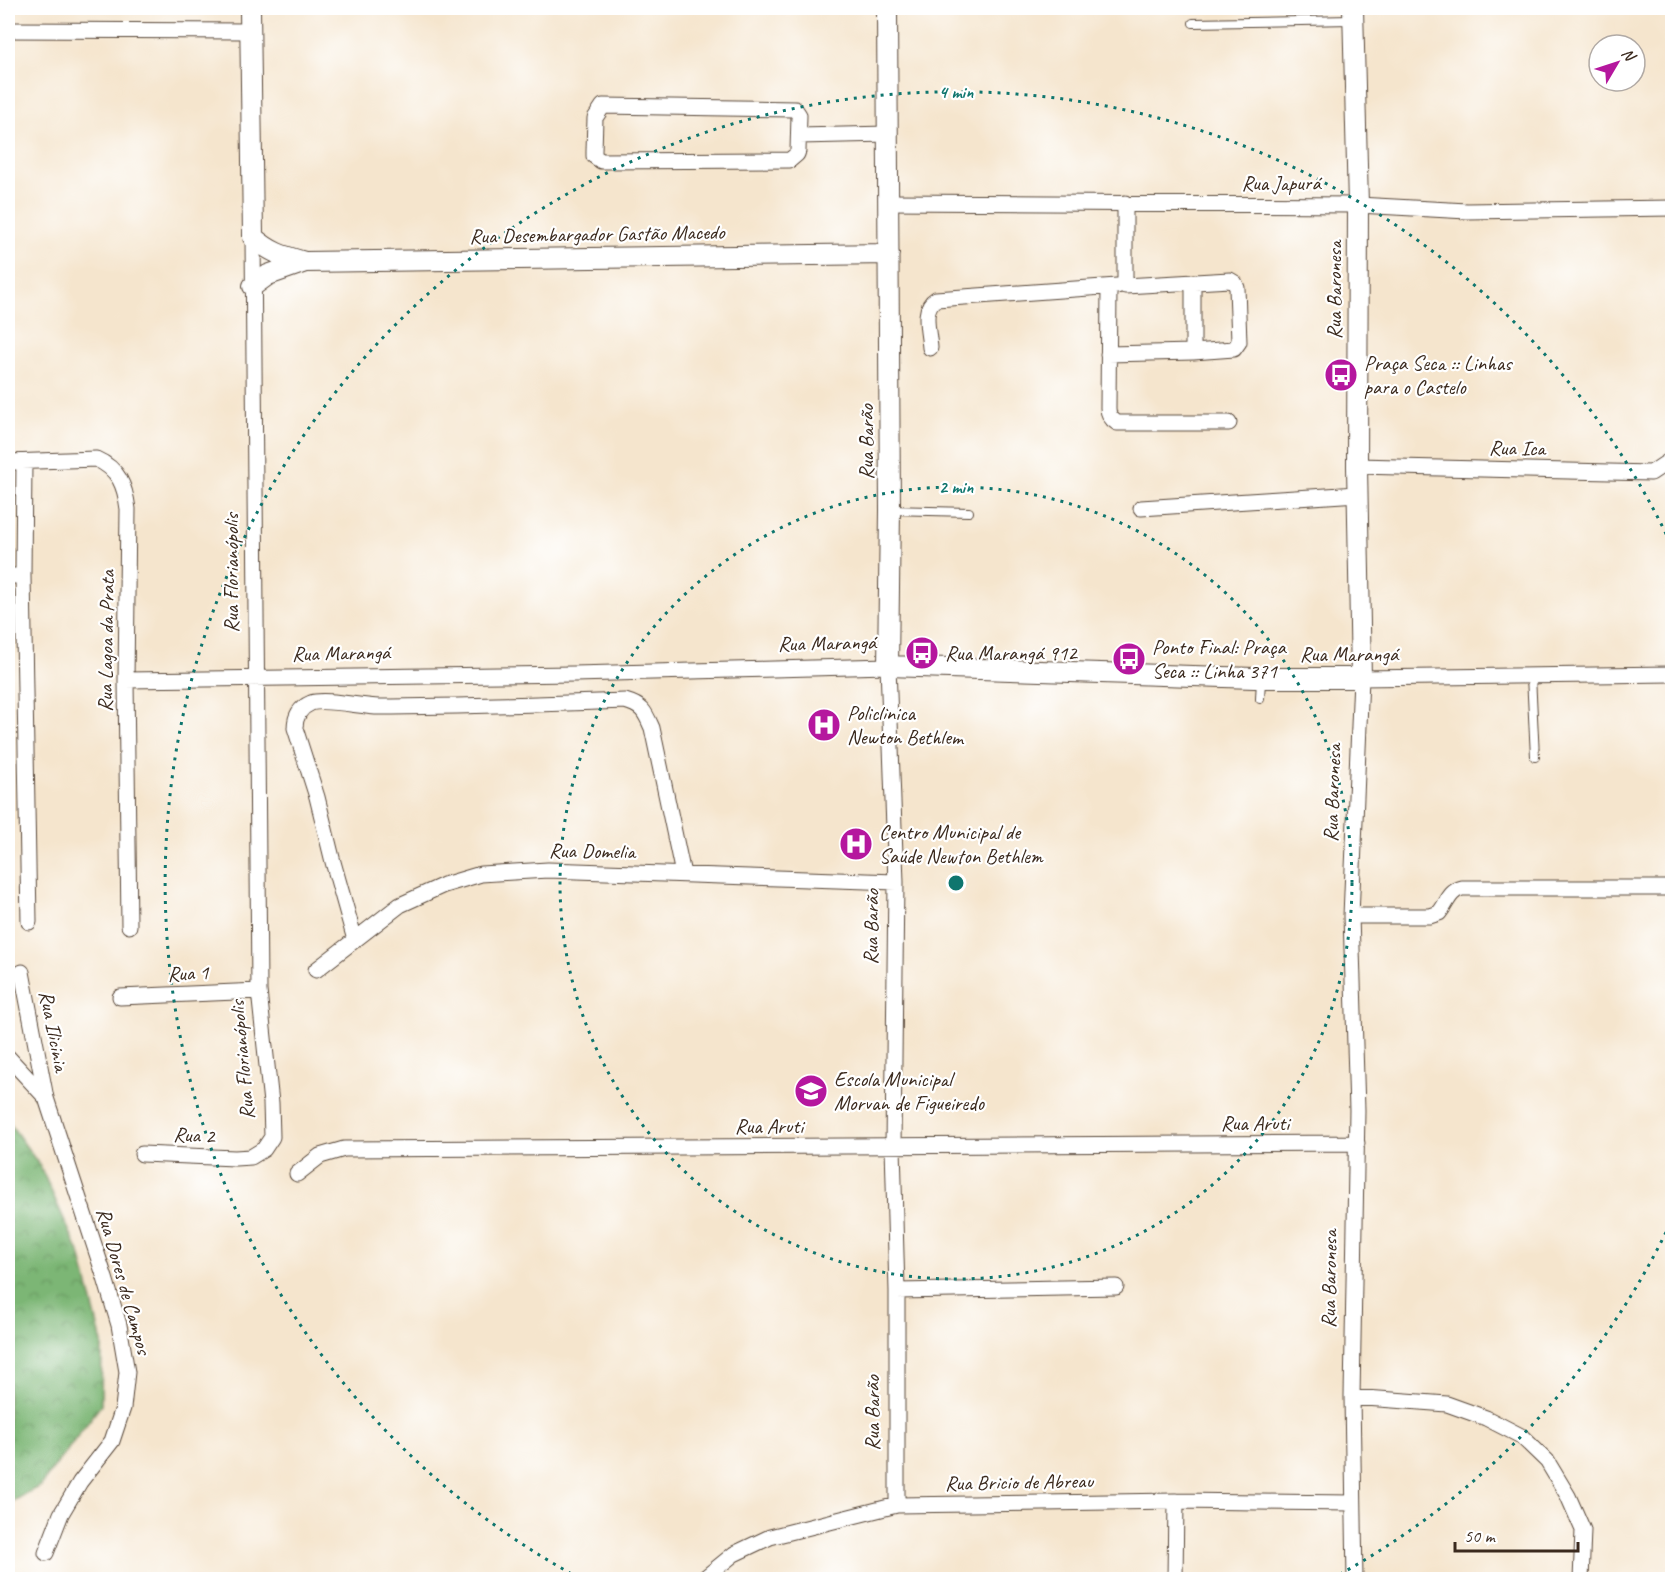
<svg xmlns="http://www.w3.org/2000/svg" width="1680" height="1587" viewBox="0 0 1680 1587" font-family="Caveat,sans-serif">
	<style>
		.forest { fill: url(#forest-crowns); stroke: #5b7049; stroke-width: 1.5 }
		.lines { fill: none; stroke-linecap: round; stroke-linejoin: round }
		.service-casing { stroke: #574638; stroke-width: 10 }
		.minor-casing { stroke: #574638; stroke-width: 17 }
		.tertiary-casing { stroke: #574638; stroke-width: 22 }
		.service { stroke: #fff; stroke-width: 8 }
		.minor { stroke: #fff; stroke-width: 15 }
		.tertiary { stroke: #fff; stroke-width: 20 }
		.ring { fill: none; stroke: #0f766e; stroke-width: 3; stroke-dasharray: 3 6 }
		.labels { text-anchor: middle; stroke-width: 4.5; stroke-linejoin: round; paint-order: stroke }
		.street-label { font-size: 21px; fill: #3b2a1e; stroke: #fff }
		.poi-label { font-size: 21px; fill: #3b2a1e; stroke: #fff; text-anchor: start }
		.centre { fill: #0f766e; stroke: #fff; stroke-width: 3 }
		.ring-label { font-size: 18px; text-anchor: middle; font-weight: bold; fill: #0f766e; stroke: #fff; stroke-width: 4.5; stroke-linejoin: round; paint-order: stroke }
	</style>
	<defs>
		<pattern id="forest-crowns" width="20" height="18" patternUnits="userSpaceOnUse" patternTransform="scale(1.5)"><rect width="20" height="18" fill="#7bb674"/><path d="M2 6a3 3 0 1 1 6 0M12 15a3 3 0 1 1 6 0" fill="none" stroke="#66945f"/></pattern>
	</defs>
	<rect width="100%" height="100%" fill="#fff"/>
	<filter id="ink" filterUnits="userSpaceOnUse"><feTurbulence type="fractalNoise" baseFrequency=".0167" numOctaves="2"/><feDisplacementMap in="SourceGraphic" scale="12" xChannelSelector="R" yChannelSelector="G"/><feConvolveMatrix kernelMatrix="1 2 1 2 8 2 1 2 1" color-interpolation-filters="sRGB"/></filter>
	<filter id="wash" filterUnits="userSpaceOnUse"><feTurbulence type="fractalNoise" baseFrequency=".008" numOctaves="4" result="noise"/><feDisplacementMap in="SourceGraphic" scale="24" xChannelSelector="R" yChannelSelector="G"/><feGaussianBlur stdDeviation="1.35" result="paint"/><feColorMatrix in="noise" values="0 0 0 0 0 0 0 0 0 0 0 0 0 0 0 0 0 1.4 0 .05"/><feComposite in="paint" operator="in"/></filter>
	<g filter="url(#wash)">
		<rect width="100%" height="100%" fill="#f5e5cd"/>
		<path class="forest" d="M8,1121l32,45 41,91 21,86 -1,62 -61,81 -32,18z"/>
	</g>
	<g filter="url(#ink)">
		<g class="lines">
			<defs>
				<path id="service" d="M1193,23l159,-3
					M890,510l79,2
					M1531,676l4,81
					M1260,699l1,-20"/>
				<path id="minor" d="M8,30l242,1
					M603,106l192,3 4,6 -1,36 -1,3 -7,6 -189,1 -7,-5v-5l1,-33z
					M799,136l89,-2
					M888,202l470,3 109,6 205,-3
					M1125,203v83l105,-6 5,3 2,5 2,54 -5,7 -41,3v-70
					M1109,287l-1,121c0,7 3,11 9,15h112
					M930,348c-1,-16 -9,-40 6,-49l181,-13
					M1108,354l85,-2
					M8,462l88,-3c23,10 29,27 32,50l-2,171 3,246
					M24,462l-1,114 6,346
					M1357,466l294,7 21,-14
					M1141,508l217,-14
					M8,576h15
					M126,680l448,-6 314,-8 8,216 -3,265 4,144v214
					M1351,916h79l9,-3c8,-9 10,-22 23,-25h210
					M355,940l-22,-78 -16,-65 -22,-69c0,-11 4,-20 16,-25 14,-5 51,4 68,4 82,0 164,-3 246,-6 18,5 20,11 27,27l31,146
					M316,970l84,-65 44,-20 37,-11 67,-4 348,12
					M22,972l24,126
					M120,997l139,-6
					M8,1057l38,41 59,180 14,47 8,47 -4,36 -11,33 -32,41 -19,32 -15,39
					M142,1154l93,4 16,-1 13,-8 8,-12 -1,-34 -12,-112 -6,-754
					M297,1174l23,-18 24,-7 1013,-6
					M897,1291l219,-4
					M1352,1397l95,7 39,14 35,18 26,25 21,35 15,34 -2,50
					M702,1580l32,-26 36,-17 127,-32 279,-4 176,2
					M1175,1580l1,-79
					M1355,1580l-3,-183 5,-287 -6,-194 10,-238 311,-4"/>
				<path id="tertiary" d="M250,8l3,229c18,16 30,19 52,25l584,-8
					M887,8l3,502 -2,156 366,12h107l-4,-212 1,-261 -5,-197
					M253,286l15,-11 37,-13"/>
			</defs>
			<use href="#service" class="service-casing"/>
			<use href="#minor" class="minor-casing"/>
			<use href="#tertiary" class="tertiary-casing"/>
			<use href="#service" class="service"/>
			<use href="#minor" class="minor"/>
			<use href="#tertiary" class="tertiary"/>
		</g>
	</g>
	<g class="ring">
		<circle cx="956" cy="883" r="396"/>
		<path d="M1670 1224A791 791 0 0 1 1333 1578M579 1578A791 791 0 1 1 1670 542"/>
	</g>
	<defs>
		<symbol id="bus-disc" viewBox="-11 -11 22 22"><circle r="9.5" fill="#b5179e" stroke="#fff"/><path d="M-5-6H5V4H4V6H2V4H-2V6H-4V4H-5ZM-3.5-4V0h7V-4ZM-3.5 1.2v1.5H-2V1.2ZM2 1.2v1.5H3.5V1.2Z" fill="#fff"/></symbol>
		<symbol id="hospital-disc" viewBox="-11 -11 22 22"><circle r="9.5" fill="#b5179e" stroke="#fff"/><path d="M-5-5h3v3.5h4V-5h3V5h-3V1.5h-4V5h-3Z" fill="#fff"/></symbol>
		<symbol id="school-disc" viewBox="-11 -11 22 22"><circle r="9.5" fill="#b5179e" stroke="#fff"/><path d="M0-5L7-2L0 1L-7-2ZM-4 1L0 2.5L4 1V4Q0 6-4 4Z" fill="#fff"/></symbol>
	</defs>
	<g fill-rule="evenodd">
		<use href="#bus-disc" x="1322" y="356" width="38" height="38"/>
		<use href="#bus-disc" x="903" y="634" width="38" height="38"/>
		<use href="#bus-disc" x="1110" y="640" width="38" height="38"/>
		<use href="#hospital-disc" x="805" y="706" width="38" height="38"/>
		<use href="#hospital-disc" x="837" y="825" width="38" height="38"/>
		<use href="#school-disc" x="792" y="1072" width="38" height="38"/>
	</g>
	<g class="labels">
		<g class="street-label">
			<text x="1281" y="190">Rua Japurá</text>
			<text transform="translate(597 234) rotate(-1)" y="7">Rua Desembargador Gastão Macedo</text>
			<text transform="translate(1334 290) rotate(-90)" y="7">Rua Baronesa</text>
			<text transform="translate(866 442) rotate(-90)" y="7">Rua Barão</text>
			<text transform="translate(1517 448) rotate(1)" y="7">Rua Ica</text>
			<text transform="translate(231 573) rotate(-90)" y="7">Rua Florianópolis</text>
			<text transform="translate(106 641) rotate(-89)" y="7">Rua Lagoa da Prata</text>
			<text transform="translate(827 643) rotate(-1)" y="7">Rua Marangá</text>
			<text transform="translate(341 653) rotate(-1)" y="7">Rua Marangá</text>
			<text x="1349" y="661">Rua Marangá</text>
			<text transform="translate(1332 793) rotate(-88)" y="7">Rua Baronesa</text>
			<text transform="translate(592 851) rotate(1)" y="7">Rua Domelia</text>
			<text transform="translate(871 927) rotate(-89)" y="7">Rua Barão</text>
			<text transform="translate(188 973) rotate(-3)" y="7">Rua 1</text>
			<text transform="translate(54 1031) rotate(79)" y="7">Rua Ilicinia</text>
			<text transform="translate(242 1060) rotate(-95)" y="7">Rua Florianópolis</text>
			<text x="1255" y="1130">Rua Aruti</text>
			<text x="769" y="1133">Rua Aruti</text>
			<text transform="translate(194 1135) rotate(3)" y="7">Rua 2</text>
			<text transform="translate(1329 1279) rotate(-89)" y="7">Rua Baronesa</text>
			<text transform="translate(124 1281) rotate(74)" y="7">Rua Dores de Campos</text>
			<text transform="translate(872 1413) rotate(-90)" y="7">Rua Barão</text>
			<text transform="translate(1019 1482) rotate(-1)" y="7">Rua Bricio de Abreau</text>
		</g>
		<g class="poi-label">
			<text x="1364" y="370">Praça Seca :: Linhas<tspan x="1364" dy="24">para o Castelo</tspan></text>
			<text x="1152" y="654">Ponto Final: Praça<tspan x="1152" dy="24">Seca :: Linha 371</tspan></text>
			<text x="945" y="660">Rua Marangá 912</text>
			<text x="847" y="720">Policlinica<tspan x="847" dy="24">Newton Bethlem</tspan></text>
			<text x="879" y="839">Centro Municipal de<tspan x="879" dy="24">Saúde Newton Bethlem</tspan></text>
			<text x="834" y="1086">Escola Municipal<tspan x="834" dy="24">Morvan de Figueiredo</tspan></text>
		</g>
	</g>
	<circle cx="956" cy="883" r="9" class="centre"/>
	<g class="ring-label">
		<text x="956" y="98">4 min</text>
		<text x="956" y="493">2 min</text>
	</g>
	<rect width="1680" height="1587" fill="none" stroke="#fff" stroke-width="30"/>
	<g transform="translate(1617 63) rotate(51)"><circle r="28" fill="#ffffff" stroke="#b1aaa5" stroke-width="1.5"/>
	<path d="M0-4.5L10 22L0 15L-10 22Z" fill="#b5179e"/>
	<text y="-9" font-size="16" font-weight="bold" text-anchor="middle" fill="#3b2a1e">N</text>
	</g>
	<path d="M1455 1542v9h123v-9" fill="none" stroke="#3b2a1e" stroke-width="3"/>
	<text x="1464" y="1542" font-size="18" fill="#3b2a1e" stroke="#ffffff" stroke-width="4.5" paint-order="stroke">50 m</text>
</svg>
